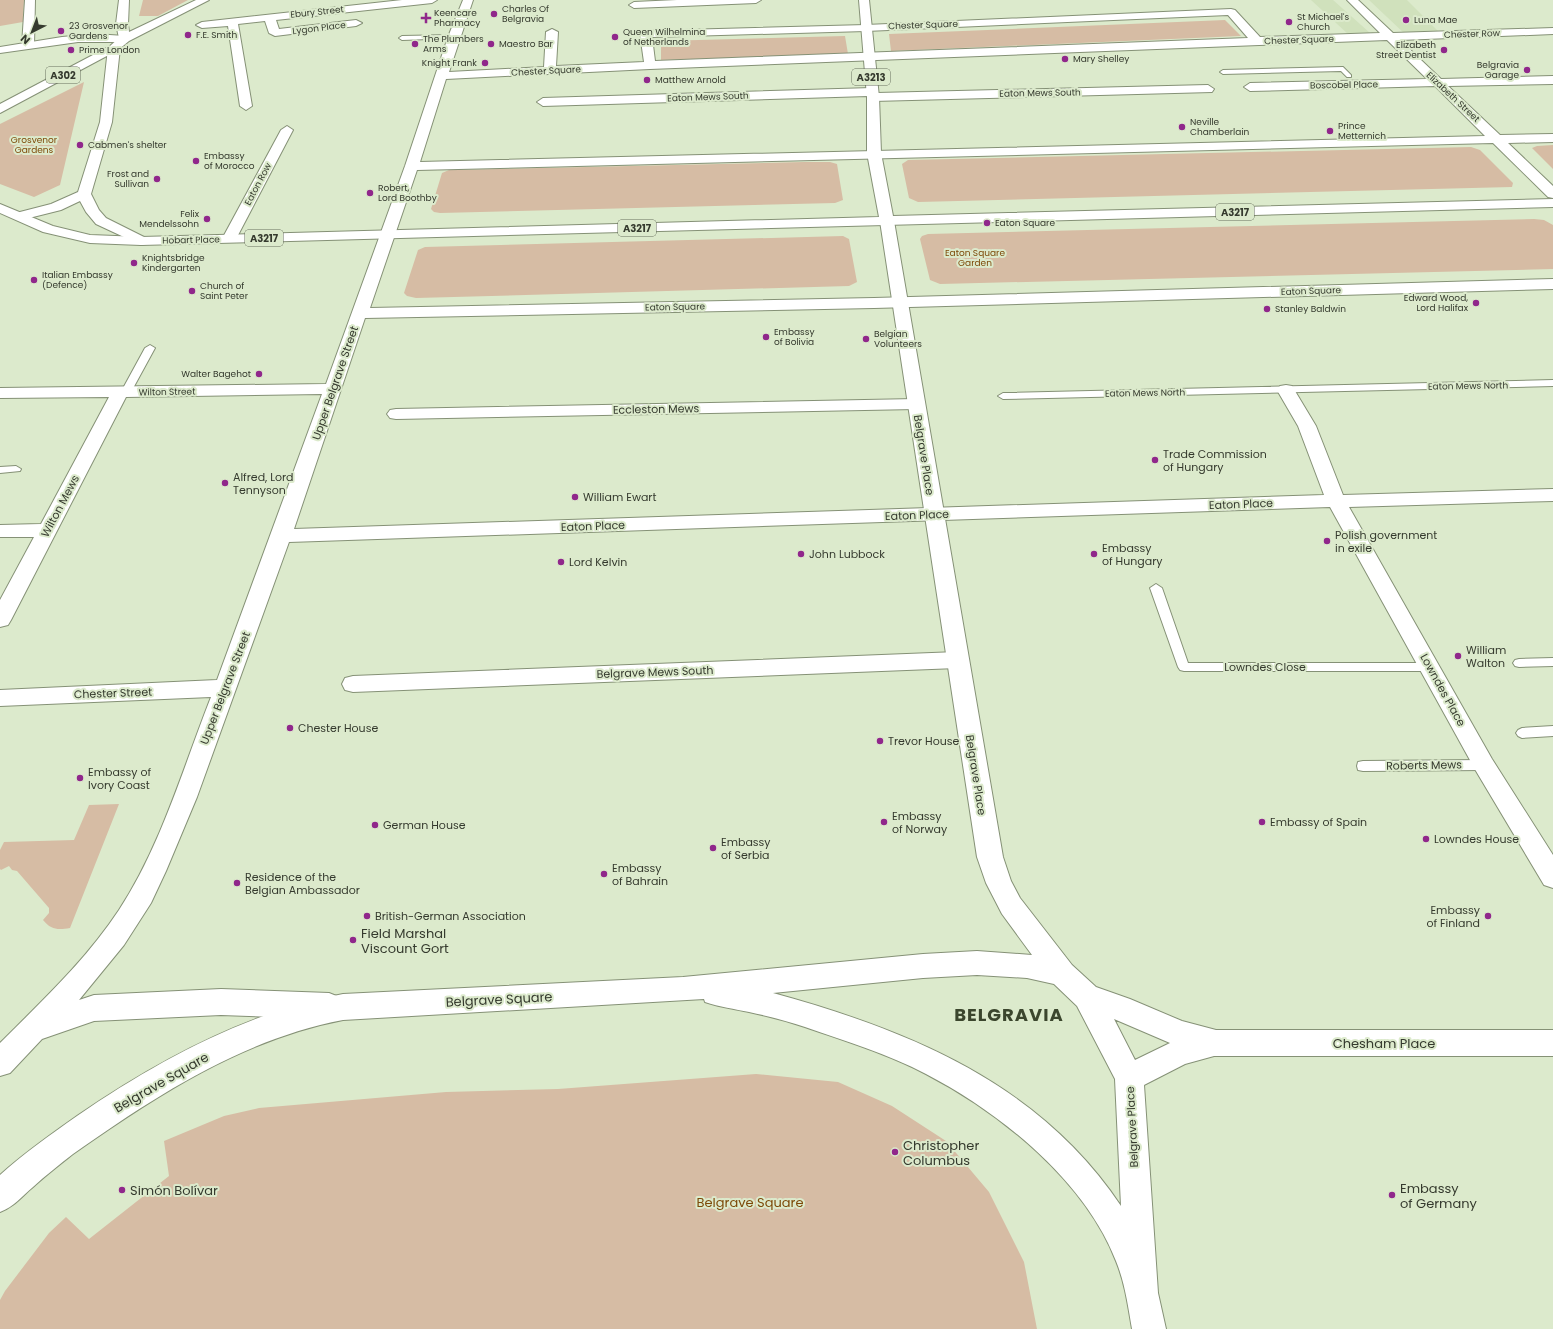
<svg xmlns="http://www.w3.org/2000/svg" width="1553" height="1329" viewBox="0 0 1553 1329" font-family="Poppins,sans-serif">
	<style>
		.built { fill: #d0e1bc }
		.green { fill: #d6bca4 }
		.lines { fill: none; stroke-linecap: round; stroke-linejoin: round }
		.service-casing { stroke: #859176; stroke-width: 2 }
		.minor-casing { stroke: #859176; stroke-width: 2 }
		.secondary-casing { stroke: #859176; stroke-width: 2 }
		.primary-casing { stroke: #859176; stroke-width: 2 }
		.trunk-casing { stroke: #859176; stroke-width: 2 }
		.service { fill: #fff; fill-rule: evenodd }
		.minor { fill: #fff; fill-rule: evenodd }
		.secondary { fill: #fff; fill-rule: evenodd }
		.primary { fill: #fff; fill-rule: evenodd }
		.trunk { fill: #fff; fill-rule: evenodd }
		.poi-dot { fill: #90278b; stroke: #dceacc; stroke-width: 1.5 }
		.labels { text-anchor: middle; stroke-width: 4; stroke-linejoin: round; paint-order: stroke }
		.far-poi-label { font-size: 9px; fill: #353a2e; stroke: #dceacc; text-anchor: start }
		.far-street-label { font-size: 9px; fill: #353a2e; stroke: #dceacc }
		.far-park-label { font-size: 9px; fill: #7d4a09; stroke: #dceacc }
		.shield { fill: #dceacc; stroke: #676f5d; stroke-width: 1 }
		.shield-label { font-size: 10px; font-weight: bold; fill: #353a2e }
		.street-label { font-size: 11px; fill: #353a2e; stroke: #dceacc }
		.poi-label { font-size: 11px; fill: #353a2e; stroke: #dceacc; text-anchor: start }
		.near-poi-label { font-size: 13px; fill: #353a2e; stroke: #dceacc; text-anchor: start }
		.near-street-label { font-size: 13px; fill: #353a2e; stroke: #dceacc }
		.near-park-label { font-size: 13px; fill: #7d4a09; stroke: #dceacc }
		.near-district-label { font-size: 18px; font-weight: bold; letter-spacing: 1px; fill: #3b462d; stroke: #dceacc }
	</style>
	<rect width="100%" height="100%" fill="#dceacc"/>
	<path class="built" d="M1311,0h22l37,33 -22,1z
		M1369,0h38l33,33 -35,1z"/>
	<path class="green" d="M0,0h24l-1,22 -23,4z
		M143,0h45l-30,16h-19z
		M1225,20l16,16 -350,15 -2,-17z
		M845,36l3,18 -187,6v-19z
		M84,82l-24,103 -26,12 -34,-13v-60z
		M1553,145v24l-21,-21 5,-2z
		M1471,147l9,3 33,33 -1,4 -594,15 -9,-4 -7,-34 6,-4z
		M804,162h26l7,2 6,36 -8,3 -395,10 -6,-1 -3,-3 11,-36 7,-3z
		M1534,219l10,1 9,5v44l-613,15 -10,-4 -10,-41 2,-3 6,-2z
		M843,236l6,3 8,43 -8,4 -433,12 -9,-2 -3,-3 14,-43 7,-3z
		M119,804l-49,124c-12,2 -19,2 -27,-8l6,-7v-5l-32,-37 -5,-1 -3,-4 -8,4 -1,-1v-19l4,-8 70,-2 15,-35z
		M756,1074l82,8 54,24 54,35 43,51 35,70 13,67h-1037v-29l5,-9 44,-58 17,-16 23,22 80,-63 -5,-35 60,-25 35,-8 187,-16 112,-3z"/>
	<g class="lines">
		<defs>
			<path id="service" d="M454,35l3,2 -1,1 -54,2 -3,-2 3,-2z
				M1343,67l8,8v2h-4l-6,-6 -118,3 -3,-2 3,-2z
				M150,345l5,3 -24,44 -5,3 -3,-1 -2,-2 24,-44z
				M1553,380v6l-550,13 -5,-3 5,-3z
				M16,466l5,3 -1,2 -20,2v-6z
				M1156,584l6,4 26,75h242l4,1 2,3 -2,3 -4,1h-246l-4,-1 -2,-3 -28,-79z
				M1553,658v8l-34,1 -4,-1 -2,-3 2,-3 4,-1z
				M1553,726v10l-31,2 -4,-2 -2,-3 2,-3 4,-2z
				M1484,760l5,1 1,4 -1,4 -5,1 -121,1 -5,-1 -1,-4 1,-4 5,-1z"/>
			<path id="minor" d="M25,0h10l-1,45 -6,3 -6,-3z
				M402,0h35l-5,3 -156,17 3,9 77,-9 6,3 -6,3 -81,10 -6,-3 -4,-12 -27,3 14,82 -6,4 -6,-4 -12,-80 -26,2 -6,-3 6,-3z
				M463,0h10l-24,72 95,-5 2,-35 6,-3 6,3 -2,34 88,-4 -4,-28 6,-3 220,-6 365,-16 4,1 25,27 120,-4 -33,-33h11l35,33 160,-5v6l-153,6 41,39 112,-3v8l-105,2 52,49 53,-1v8l-45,1 45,43v12l-5,-1 -55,-54 -1076,27 -47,138 504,-10 679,-19v10l-679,19 -509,10 -71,211 1030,-34 -26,-69 -21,-36 3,-4 6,-1 6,1 24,40 27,69 210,-6v12l-204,6 143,252 61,96v33l-9,-3 -68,-114 -146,-264 -1041,35 -92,255 -31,74 -15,32 -27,42 -45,55 15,-5 127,-6 108,4 10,4 4,9 -4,9 -10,4 -108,-4 -127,6 -52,18 -32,34 -10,3v-33c42,-42 86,-83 119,-133 42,-64 64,-142 92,-213l-211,9v-16l217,-10 105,-286 -196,3 -115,223 -3,5 -8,2v-27l34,-63h-34v-12l41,-1 68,-127 -109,1v-10l326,-4 79,-218 43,-129zM1228,15l20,23 -593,23 -3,-24 214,-6zM1387,40l40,39 -177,4 -6,4 6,4 185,-5 50,50 -1065,26 26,-83 204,-10z
				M677,0h84l-5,3 -122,5 -5,-3 5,-3z
				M1208,85l6,4 -2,3 -339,9 -4,-1 -1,-4 -325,10 -6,-4 6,-4 329,-10 4,1 1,4z
				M287,126l6,4 -57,109 -2,3h-10l-2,-3 59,-109z
				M916,399l6,1 3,4 -3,4 -6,1 -520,10 -6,-1 -3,-4 3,-4 6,-1z
				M957,652l8,2 3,6 -3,6 -8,2 -604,24 -8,-2 -3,-6 3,-6 8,-2z"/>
			<path id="secondary" d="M94,34l31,2 6,3 -6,3h-47l-78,11v-6l62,-10z
				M114,45l6,3 -8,74 -21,72 8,16 7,8 40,20 2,3 -2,3 -5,1 -45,-21 -10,-12 -6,-11 -19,9 -40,10 -5,-1 -2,-3 2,-3 35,-9 27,-12 22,-70 8,-74z
				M887,217l5,1 2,3 109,636 8,24 9,17 52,67 24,22 34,12 52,22 34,9h337v26h-339l-29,8 -41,21 14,208 8,36h-34c-4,-23 -7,-46 -16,-68 -31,-80 -115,-148 -190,-187 -38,-20 -81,-33 -121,-47 -18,-6 -37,-11 -56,-15 -14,-3 -30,-5 -44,-10l-1,-3 -361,21c-100,19 -188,76 -270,134 -14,11 -27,21 -40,33 -11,9 -19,20 -33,25v-37c24,-22 50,-40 77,-59 80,-55 170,-104 266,-122l340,-17 240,-23 54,-3 55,4 -30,-41 -16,-31 -9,-26 -97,-636 2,-3zM977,975l50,3 27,6 23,22 38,73 6,127c-81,-122 -212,-176 -348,-213l150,-15zM1114,1019l56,24 -35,17z"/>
			<path id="primary" d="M859,0h10l10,97 2,56 12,63 660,-17v8l-1412,38 -51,-2 -47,-11 -43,-19v-9l53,22 37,9 51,2 738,-20 -12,-64v-56z"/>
			<path id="trunk" d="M119,0h10l-1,24 1,8 67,-32h13l-80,41 -11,9 -118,63v-9l110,-58 9,-8 -3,-14z"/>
		</defs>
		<use href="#service" class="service-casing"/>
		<use href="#minor" class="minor-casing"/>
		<use href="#secondary" class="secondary-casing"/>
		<use href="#primary" class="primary-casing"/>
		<use href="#trunk" class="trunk-casing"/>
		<use href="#service" class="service"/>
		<use href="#minor" class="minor"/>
		<use href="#secondary" class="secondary"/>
		<use href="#primary" class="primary"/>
		<use href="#trunk" class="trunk"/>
	</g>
	<g class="poi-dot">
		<circle cx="494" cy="14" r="4"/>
		<path d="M424 12h4v4h4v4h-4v4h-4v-4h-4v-4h4z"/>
		<circle cx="1406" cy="20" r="4"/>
		<circle cx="1289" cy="22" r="4"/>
		<circle cx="61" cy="31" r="4"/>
		<circle cx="188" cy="35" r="4"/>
		<circle cx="615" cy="37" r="4"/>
		<circle cx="415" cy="44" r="4"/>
		<circle cx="491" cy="44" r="4"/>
		<circle cx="71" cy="50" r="4"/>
		<circle cx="1444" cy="50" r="4"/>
		<circle cx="1065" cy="59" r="4"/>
		<circle cx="485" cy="63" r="4"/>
		<circle cx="1527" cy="70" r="4"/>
		<circle cx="647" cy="80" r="4"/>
		<circle cx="1182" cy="127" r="4"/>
		<circle cx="1330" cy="131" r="4"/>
		<circle cx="80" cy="145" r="4"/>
		<circle cx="196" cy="161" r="4"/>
		<circle cx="157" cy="179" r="4"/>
		<circle cx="370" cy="193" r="4"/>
		<circle cx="207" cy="219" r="4"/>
		<circle cx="987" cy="223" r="4"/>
		<circle cx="134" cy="263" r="4"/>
		<circle cx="34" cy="280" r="4"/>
		<circle cx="192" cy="291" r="4"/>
		<circle cx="1476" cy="303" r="4"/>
		<circle cx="1267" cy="309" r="4"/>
		<circle cx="766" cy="337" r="4"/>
		<circle cx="866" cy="339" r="4"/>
		<circle cx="259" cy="374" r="4"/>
		<circle cx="1155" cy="460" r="4"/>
		<circle cx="225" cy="483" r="4"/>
		<circle cx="575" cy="497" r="4"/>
		<circle cx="1327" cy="541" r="4"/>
		<circle cx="801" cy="554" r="4"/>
		<circle cx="1094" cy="554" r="4"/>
		<circle cx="561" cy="562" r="4"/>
		<circle cx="1458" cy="656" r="4"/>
		<circle cx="290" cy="728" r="4"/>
		<circle cx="880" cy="741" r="4"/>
		<circle cx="80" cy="778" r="4"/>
		<circle cx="884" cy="822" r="4"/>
		<circle cx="1262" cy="822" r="4"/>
		<circle cx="375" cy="825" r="4"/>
		<circle cx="1426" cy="839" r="4"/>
		<circle cx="713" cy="848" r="4"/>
		<circle cx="604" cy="874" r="4"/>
		<circle cx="237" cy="883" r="4"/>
		<circle cx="367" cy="916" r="4"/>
		<circle cx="1488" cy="916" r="4"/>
		<circle cx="353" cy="940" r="4"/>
		<circle cx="895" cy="1152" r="4"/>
		<circle cx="122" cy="1190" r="4"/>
		<circle cx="1392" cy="1195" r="4"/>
	</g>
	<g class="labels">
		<g class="far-poi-label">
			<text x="502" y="12">Charles Of<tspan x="502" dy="10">Belgravia</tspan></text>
			<text x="434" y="16">Keencare<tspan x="434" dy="10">Pharmacy</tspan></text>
			<text x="1297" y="20">St Michael's<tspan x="1297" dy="10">Church</tspan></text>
			<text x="1414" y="23">Luna Mae</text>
			<text x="69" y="29">23 Grosvenor<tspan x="69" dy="10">Gardens</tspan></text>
			<text x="623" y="35">Queen Wilhelmina<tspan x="623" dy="10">of Netherlands</tspan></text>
			<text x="196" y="38">F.E. Smith</text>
			<text x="423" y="42">The Plumbers<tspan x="423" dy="10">Arms</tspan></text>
			<text x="499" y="47">Maestro Bar</text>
			<text x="1436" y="48" text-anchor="end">Elizabeth<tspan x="1436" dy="10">Street Dentist</tspan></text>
			<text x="79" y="53">Prime London</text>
			<text x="1073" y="62">Mary Shelley</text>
			<text x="477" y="66" text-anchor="end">Knight Frank</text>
			<text x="1519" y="68" text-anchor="end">Belgravia<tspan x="1519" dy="10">Garage</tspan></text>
			<text x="655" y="83">Matthew Arnold</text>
			<text x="1190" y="125">Neville<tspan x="1190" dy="10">Chamberlain</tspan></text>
			<text x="1338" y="129">Prince<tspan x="1338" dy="10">Metternich</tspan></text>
			<text x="88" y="148">Cabmen's shelter</text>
			<text x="204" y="159">Embassy<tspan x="204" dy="10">of Morocco</tspan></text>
			<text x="149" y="177" text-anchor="end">Frost and<tspan x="149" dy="10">Sullivan</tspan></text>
			<text x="378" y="191">Robert,<tspan x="378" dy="10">Lord Boothby</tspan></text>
			<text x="199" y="217" text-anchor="end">Felix<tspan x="199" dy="10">Mendelssohn</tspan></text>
			<text x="995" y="226">Eaton Square</text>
			<text x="142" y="261">Knightsbridge<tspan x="142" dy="10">Kindergarten</tspan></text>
			<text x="42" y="278">Italian Embassy<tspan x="42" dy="10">(Defence)</tspan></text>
			<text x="200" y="289">Church of<tspan x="200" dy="10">Saint Peter</tspan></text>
			<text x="1468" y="301" text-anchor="end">Edward Wood,<tspan x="1468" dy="10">Lord Halifax</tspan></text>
			<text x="1275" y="312">Stanley Baldwin</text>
			<text x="774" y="335">Embassy<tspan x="774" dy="10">of Bolivia</tspan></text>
			<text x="874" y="337">Belgian<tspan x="874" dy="10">Volunteers</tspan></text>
			<text x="251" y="377" text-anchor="end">Walter Bagehot</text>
		</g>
		<g class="far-street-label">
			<text transform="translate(317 12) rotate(-6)" y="3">Ebury Street</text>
			<text transform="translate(923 25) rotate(-2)" y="3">Chester Square</text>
			<text transform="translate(319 28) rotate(-7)" y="3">Lygon Place</text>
			<text transform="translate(1472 34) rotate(-2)" y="3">Chester Row</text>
			<text transform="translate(1299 40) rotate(-2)" y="3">Chester Square</text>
			<text transform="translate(546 71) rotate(-3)" y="3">Chester Square</text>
			<text transform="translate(1344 85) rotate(-1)" y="3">Boscobel Place</text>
			<text transform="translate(1040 93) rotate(-1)" y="3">Eaton Mews South</text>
			<text transform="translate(708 97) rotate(-2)" y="3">Eaton Mews South</text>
			<text transform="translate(1453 97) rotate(43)" y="3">Elizabeth Street</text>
			<text transform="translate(258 184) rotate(-62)" y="3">Eaton Row</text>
			<text transform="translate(191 240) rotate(-1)" y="3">Hobart Place</text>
			<text transform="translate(1311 291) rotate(-2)" y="3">Eaton Square</text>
			<text transform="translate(675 307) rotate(-1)" y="3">Eaton Square</text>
			<text transform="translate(1468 386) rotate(-1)" y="3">Eaton Mews North</text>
			<text transform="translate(167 392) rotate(-1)" y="3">Wilton Street</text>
			<text transform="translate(1145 393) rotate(-1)" y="3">Eaton Mews North</text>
		</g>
		<g class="far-park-label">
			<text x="34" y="143">Grosvenor<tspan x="34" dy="10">Gardens</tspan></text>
			<text x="975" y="256">Eaton Square<tspan x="975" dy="10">Garden</tspan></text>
		</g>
		<g class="shield">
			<rect x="46" y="67" width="34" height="16" rx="3"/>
			<rect x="852" y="69" width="38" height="16" rx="3"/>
			<rect x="1216" y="204" width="38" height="16" rx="3"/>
			<rect x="618" y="220" width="38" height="16" rx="3"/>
			<rect x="245" y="230" width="38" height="16" rx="3"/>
		</g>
		<g class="shield-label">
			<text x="63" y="79">A302</text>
			<text x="871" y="81">A3213</text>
			<text x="1235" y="216">A3217</text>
			<text x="637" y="232">A3217</text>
			<text x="264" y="242">A3217</text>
		</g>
		<g class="street-label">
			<text transform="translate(335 383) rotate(-71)" y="4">Upper Belgrave Street</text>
			<text transform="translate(656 409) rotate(-1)" y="4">Eccleston Mews</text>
			<text transform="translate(924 455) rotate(81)" y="4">Belgrave Place</text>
			<text transform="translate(1241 504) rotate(-2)" y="4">Eaton Place</text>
			<text transform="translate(60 506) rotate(-62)" y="4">Wilton Mews</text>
			<text transform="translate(917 515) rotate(-2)" y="4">Eaton Place</text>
			<text transform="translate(593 526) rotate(-2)" y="4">Eaton Place</text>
			<text x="1265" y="671">Lowndes Close</text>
			<text transform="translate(655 672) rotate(-2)" y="4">Belgrave Mews South</text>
			<text transform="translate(225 688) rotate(-69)" y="4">Upper Belgrave Street</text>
			<text transform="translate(1443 690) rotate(61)" y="4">Lowndes Place</text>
			<text transform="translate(113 693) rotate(-2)" y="4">Chester Street</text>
			<text transform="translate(1424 765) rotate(-1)" y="4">Roberts Mews</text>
			<text transform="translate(976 775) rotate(81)" y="4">Belgrave Place</text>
			<text transform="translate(1132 1127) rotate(-93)" y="4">Belgrave Place</text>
		</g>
		<g class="poi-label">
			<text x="1163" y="458">Trade Commission<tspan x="1163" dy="13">of Hungary</tspan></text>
			<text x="233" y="481">Alfred, Lord<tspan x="233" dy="13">Tennyson</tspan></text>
			<text x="583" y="501">William Ewart</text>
			<text x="1335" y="539">Polish government<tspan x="1335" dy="13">in exile</tspan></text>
			<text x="1102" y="552">Embassy<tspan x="1102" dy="13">of Hungary</tspan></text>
			<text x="809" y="558">John Lubbock</text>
			<text x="569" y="566">Lord Kelvin</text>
			<text x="1466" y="654">William<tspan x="1466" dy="13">Walton</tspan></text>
			<text x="298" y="732">Chester House</text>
			<text x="888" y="745">Trevor House</text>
			<text x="88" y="776">Embassy of<tspan x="88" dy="13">Ivory Coast</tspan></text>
			<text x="892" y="820">Embassy<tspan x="892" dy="13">of Norway</tspan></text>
			<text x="1270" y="826">Embassy of Spain</text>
			<text x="383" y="829">German House</text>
			<text x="1434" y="843">Lowndes House</text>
			<text x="721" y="846">Embassy<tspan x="721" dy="13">of Serbia</tspan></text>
			<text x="612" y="872">Embassy<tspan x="612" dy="13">of Bahrain</tspan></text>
			<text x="245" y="881">Residence of the<tspan x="245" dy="13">Belgian Ambassador</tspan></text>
			<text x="1480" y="914" text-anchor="end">Embassy<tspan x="1480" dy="13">of Finland</tspan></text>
			<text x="375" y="920">British-German Association</text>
		</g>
		<g class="near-poi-label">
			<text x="361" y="938">Field Marshal<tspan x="361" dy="15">Viscount Gort</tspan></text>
			<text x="903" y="1150">Christopher<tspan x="903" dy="15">Columbus</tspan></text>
			<text x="1400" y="1193">Embassy<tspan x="1400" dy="15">of Germany</tspan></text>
			<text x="130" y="1195">Simón Bolívar</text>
		</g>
		<g class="near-street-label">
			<text transform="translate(499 999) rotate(-3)" y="5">Belgrave Square</text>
			<text x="1384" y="1048">Chesham Place</text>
			<text transform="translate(161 1082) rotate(-30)" y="5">Belgrave Square</text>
		</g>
		<g class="near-park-label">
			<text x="750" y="1207">Belgrave Square</text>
		</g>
		<g class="near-district-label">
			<text x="1009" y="1021">BELGRAVIA</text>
		</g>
	</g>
	<g transform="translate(32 32) rotate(222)" stroke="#dceacc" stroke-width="3" paint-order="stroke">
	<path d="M0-3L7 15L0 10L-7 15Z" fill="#353a2e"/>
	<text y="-6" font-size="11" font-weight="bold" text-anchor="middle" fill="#353a2e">N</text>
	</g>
</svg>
